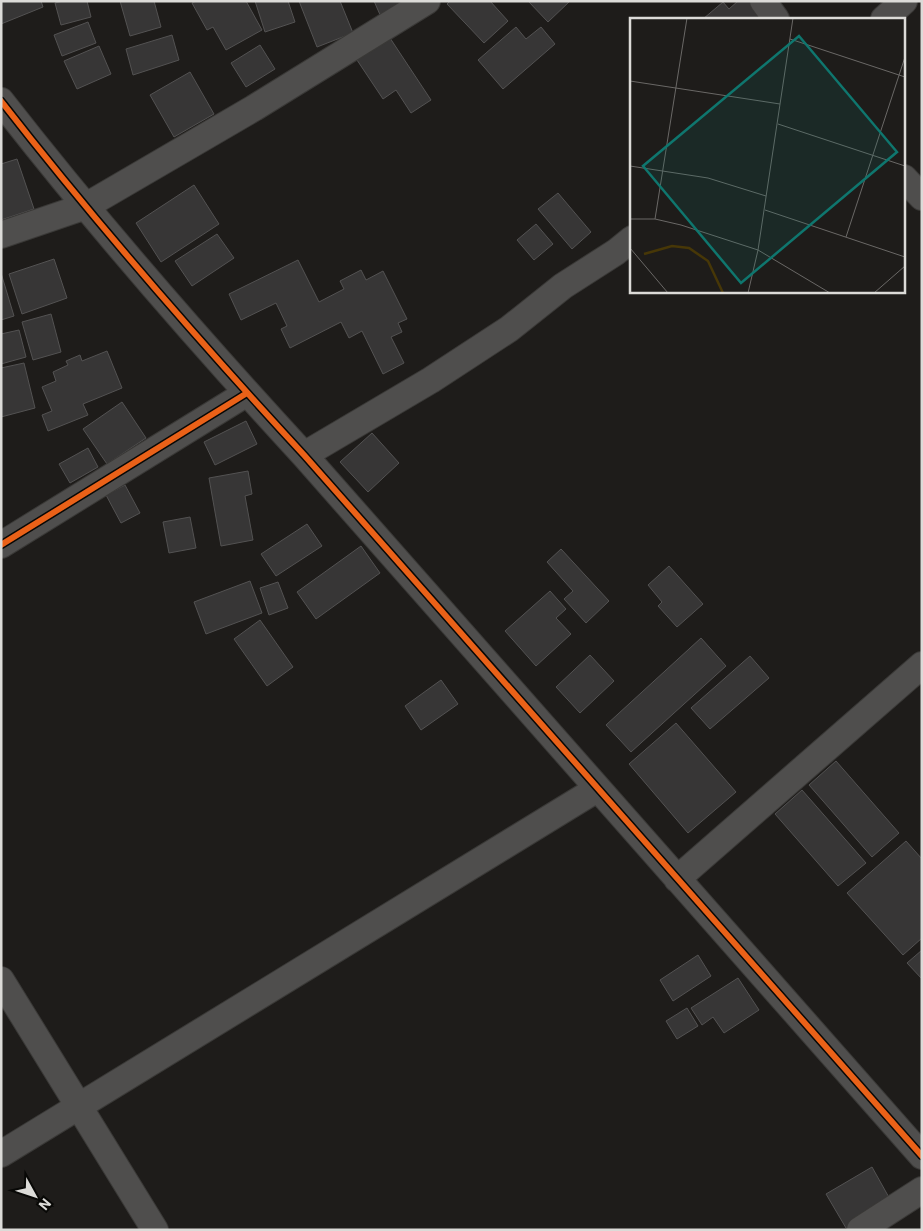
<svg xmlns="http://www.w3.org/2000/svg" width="923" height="1231" viewBox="0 0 923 1231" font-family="Roboto,sans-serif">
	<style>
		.building { fill: #373636; stroke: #535252 }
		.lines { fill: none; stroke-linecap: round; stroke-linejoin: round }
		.minor-casing { stroke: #3a3937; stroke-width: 28 }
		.minor { stroke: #4f4e4d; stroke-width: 26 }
		.cycleway-casing { stroke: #080806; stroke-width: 9 }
		.cycleway { stroke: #ea6118; stroke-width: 6 }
		.inset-river { fill: none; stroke: #473707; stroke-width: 2.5 }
		.inset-road { fill: none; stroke: #6a6866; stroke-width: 1 }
		.view { fill: #0f766e; fill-opacity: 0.15; stroke: #0f766e; stroke-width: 2.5 }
		.inset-edge { fill: none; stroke: #dcdbd8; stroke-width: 2.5 }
	</style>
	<rect width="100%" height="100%" fill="#1e1c1a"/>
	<path class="building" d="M1,1h40l2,6 -42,17z
		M63,1h24l4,16 -30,8 -6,-22z
		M120,1h34l7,26 -31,9z
		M196,1h50l16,29 -36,20 -13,-23 -6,3 -15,-27z
		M255,1h33l7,21 -30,10z
		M299,1h41l13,32 -36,14z
		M374,1h38l-31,16z
		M450,1h40l18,20 -24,22 -37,-39z
		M528,1h42l-22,21z
		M738,1h12l14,18h-61l20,-17 6,7z
		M88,22l8,21 -34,13 -8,-21z
		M516,27l10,12 15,-12 14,17 -52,45 -25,-29z
		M172,35l7,25 -46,15 -7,-26z
		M388,35l43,65 -20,13 -15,-23 -13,9 -28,-42z
		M260,45l15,24 -29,18 -15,-24z
		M99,46l12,28 -34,15 -13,-28z
		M190,72l24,42 -40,23 -24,-42z
		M17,159l17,50 -33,11v-56z
		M194,185l25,39 -58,38 -25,-39z
		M558,193l33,39 -19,17 -34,-40z
		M536,224l17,20 -19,16 -17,-20z
		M217,234l17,24 -42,28 -17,-25z
		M54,259l13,39 -45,16 -13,-40z
		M298,260l21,42 25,-13 -4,-8 21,-11 5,10 17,-9 24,48 -9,4 4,9 -11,5 13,26 -21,11 -21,-43 -13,7 -8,-16 -51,26 -9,-19 6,-3 -11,-23 -35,17 -12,-26z
		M1,273l13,43 -13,4z
		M51,314l10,38 -28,8 -11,-38z
		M19,330l7,27 -25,7v-30z
		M107,351l15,37 -39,16 5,11 -40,16 -6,-16 10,-4 -10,-24 14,-6 -3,-9 15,-7 -2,-4 14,-6 2,6z
		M24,363l11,45 -34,9v-49z
		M122,402l24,36 -39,26 -24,-35z
		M246,421l11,23 -42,21 -11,-23z
		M372,433l27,30 -31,29 -28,-30z
		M88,448l10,19 -28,16 -11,-19z
		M248,471l4,23 -7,2 8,44 -32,6 -12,-68z
		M125,485l15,28 -19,10 -15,-28z
		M190,517l6,31 -27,5 -6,-31z
		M307,524l15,22 -46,30 -15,-22z
		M361,546l19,27 -64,46 -19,-27z
		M561,549l48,52 -23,22 -22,-24 9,-8 -26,-29z
		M669,566l34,38 -26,23 -19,-21 4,-4 -14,-17z
		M250,581l12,32 -56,21 -12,-32z
		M278,582l10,26 -19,7 -9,-27z
		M550,591l16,18 -10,9 15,16 -35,32 -31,-35z
		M260,620l33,47 -26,19 -33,-47z
		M701,638l25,28 -95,86 -25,-27z
		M590,655l24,26 -34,32 -24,-26z
		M750,656l19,22 -59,51 -19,-21z
		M441,680l17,24 -37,26 -16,-24z
		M676,723l60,69 -48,41 -59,-69z
		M836,761l63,72 -27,24 -63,-72z
		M802,790l64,73 -28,23 -63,-72z
		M906,841l16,18v79l-19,17 -56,-62z
		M922,950v29l-15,-16z
		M698,955l13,21 -38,25 -13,-21z
		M738,978l21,32 -35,23 -11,-16 -11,8 -11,-17z
		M687,1008l11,18 -21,13 -11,-18z
		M872,1167l19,34 -45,27 -20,-34z"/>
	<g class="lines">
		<defs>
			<path id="minor" d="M763,1l13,18
				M884,19l20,-18
				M1,101c95,122 198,240 303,354l618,701
				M904,178l18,19
				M1,235l85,-29 168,-98 173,-107
				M304,455l127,-75 78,-51 54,-43 53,-34 16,-13
				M1,545l246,-152
				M677,879l245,-214
				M1,980l154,250
				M1,1154l596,-365
				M860,1230l62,-40"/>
		</defs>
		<use href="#minor" class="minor-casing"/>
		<use href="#minor" class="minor"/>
		<defs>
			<path id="cycleway" d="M1,101c95,122 198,240 303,354l618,701
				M1,545l246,-152"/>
		</defs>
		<use href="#cycleway" class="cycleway-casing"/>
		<use href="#cycleway" class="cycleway"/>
	</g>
	<g transform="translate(630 18)">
		<rect width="275" height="275" fill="#1e1c1a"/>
		<path class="inset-river" d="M14,236l28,-8 17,2 19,13 15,32"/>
		<path class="inset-road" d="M160,21l115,38M0,63l150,23M148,106l127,42M0,148l78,12 58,18M135,192l140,47M0,201h25l26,6 77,25 72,43M25,201l32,-201M216,219l59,-180M0,230l38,45M118,275l10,-43 35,-232M244,275l31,-27"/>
		<path class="view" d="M169,18l98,116 -156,131 -98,-117z"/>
		<rect width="275" height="275" class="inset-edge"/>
	</g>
	<rect width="923" height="1231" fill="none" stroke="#dcdbd8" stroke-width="5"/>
	<g transform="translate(35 1196) rotate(130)" stroke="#080806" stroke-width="4" paint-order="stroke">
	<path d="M0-4L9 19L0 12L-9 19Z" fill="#dcdbd8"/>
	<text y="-8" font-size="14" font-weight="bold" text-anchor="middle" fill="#dcdbd8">N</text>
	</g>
</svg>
